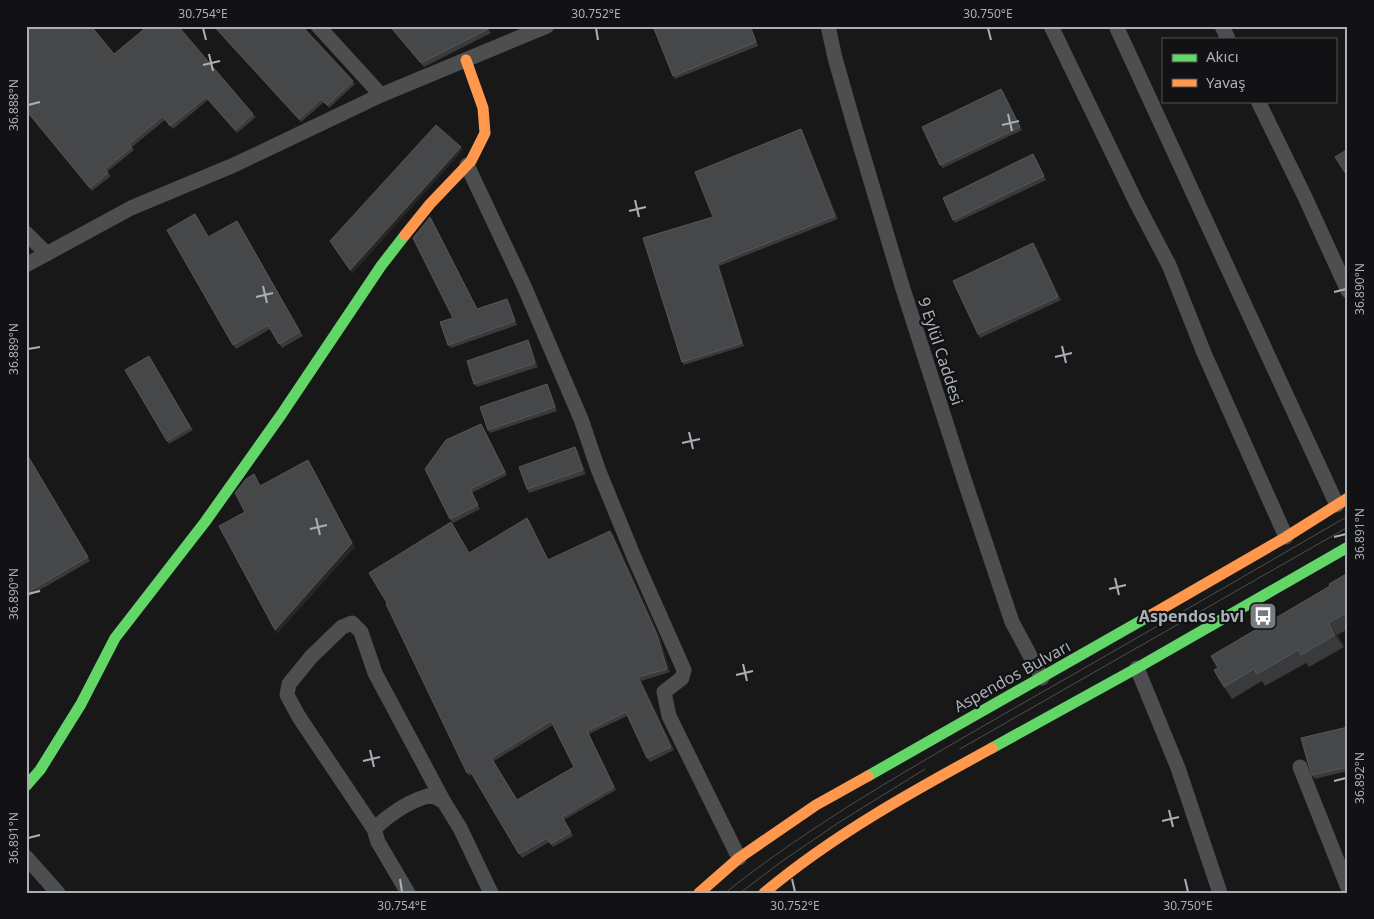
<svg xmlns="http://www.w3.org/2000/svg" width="1374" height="919" viewBox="0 0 1374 919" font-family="'Noto Sans',sans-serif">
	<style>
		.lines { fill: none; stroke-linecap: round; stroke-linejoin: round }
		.street { stroke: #4c4e50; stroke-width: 15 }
		.fast { stroke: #63d668; stroke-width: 11 }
		.slow { stroke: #ff974d; stroke-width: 11 }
		.tram { stroke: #4c4e4f; stroke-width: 1 }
		.wall { fill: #393a3b; fill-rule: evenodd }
		.shaded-wall { fill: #272728 }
		.building { fill: #464749; stroke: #55575a; fill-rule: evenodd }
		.ticks { fill: none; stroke: #aab0b8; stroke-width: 2 }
		.labels { text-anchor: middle; stroke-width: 4.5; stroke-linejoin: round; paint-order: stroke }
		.street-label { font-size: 16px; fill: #aab0b8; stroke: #121214 }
		.poi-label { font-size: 16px; font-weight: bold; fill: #aab0b8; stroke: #121214; text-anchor: end }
		.neatline { fill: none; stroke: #aab0b8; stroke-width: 2 }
		.ticks-label { font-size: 12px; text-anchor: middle; fill: #aab0b8 }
	</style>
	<rect width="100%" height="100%" fill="#181818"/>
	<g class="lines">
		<path class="street" d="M318,26l63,69
			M828,26l7,32 20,70 48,161 61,190 48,143 30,56
			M1051,26l86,178 32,61 35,88 82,184
			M1116,26l221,479
			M1222,26l6,13
			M1258,101l46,94 44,96
			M467,165l57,121 57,133 17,50 36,88 50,113 -2,8 -18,14 5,24 70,142
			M26,233l21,21
			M26,265l105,-57 103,-43 147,-70 166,-69
			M1137,668l41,100 42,125
			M1300,767l48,121
			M374,829c17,-16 34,-28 57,-34l13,7 16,26 31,65
			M26,857l32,36
			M408,893l-30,-51 -4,-13 -75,-112 -12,-22 2,-11 22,-27 31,-30 10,-4 9,9 14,41 69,129"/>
		<path class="fast" d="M992,748l145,-80 211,-121
			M868,776l283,-161
			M26,786l14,-16 41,-66 34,-66 90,-116 76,-107 100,-149 24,-31"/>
		<path class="slow" d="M405,235l25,-31 41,-43 14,-28 -2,-25 -17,-48
			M1151,615l135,-78 62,-39
			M699,893l40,-35 77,-53 52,-29
			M764,893c69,-58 149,-102 228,-145"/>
		<path class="tram" d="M960,749l388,-222
			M725,893c89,-71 188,-126 286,-183 112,-64 225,-129 337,-194
			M740,893l41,-31 57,-39 87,-54"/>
	</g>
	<path class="wall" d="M213,26h89l53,58 -26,24 -5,-6 -23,20z
		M389,26h97l5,7 -67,34z
		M653,26h98l7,20 -83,33 -2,-3z
		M114,54l139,60 3,3 -19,16 -29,-33 -35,29 -8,-9 -33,27 2,3 -27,22 4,4 -19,15 -66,-80z
		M1001,89l21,41 -79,38 -3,-3z
		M801,129l2,4 35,86 -119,47 25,80 -60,19 -2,-3 31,-145z
		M1033,154l13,26 -91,43 -2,-3z
		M195,214l14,23 30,-13 64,112 -21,12 -12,-19 -34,20 -3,-4z
		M432,220l45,89 30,-10 2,3 8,23 -66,23 -3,-3 5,-27z
		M1036,247l25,53 -81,38 -2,-4z
		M528,340l2,4 8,23 -61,20 -3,-3z
		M151,360l42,70 -24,14 -2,-3z
		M547,384l2,4 8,23 -67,22 -2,-3z
		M483,428l24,47 -35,18 8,16 -27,14 -3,-4z
		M575,447l3,4 8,23 -57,19 -2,-4z
		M26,452l64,109 -64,37z
		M527,518l21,42 65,-26 47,104 10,34 -29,9 33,69 -24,12 -3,-4 -20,-42 -38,18 27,56 -52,30 9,16 -20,11 -4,-5 -27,16 -50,-84 -2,2 -3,-3zM553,725l21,42 -57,33 -23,-39z
		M1348,573v56l-11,6 7,12 -35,20 -3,-4 -41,23 -3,-5 -30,18 -8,-12 106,-101z
		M1348,727v44l-33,8 -3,-4z"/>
	<path class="shaded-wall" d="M750,26h1l7,20 -2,-4z
		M1001,89l3,3 18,38 -2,-3z
		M801,129l2,4 35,86 -3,-3z
		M461,147l2,3 -111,124 -2,-4z
		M430,217l2,3 47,93 -2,-4z
		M1033,243l3,4 25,53 -3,-3z
		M717,263l2,3 25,80 -2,-3z
		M507,299l2,3 8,23 -2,-4z
		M528,340l2,4 8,23 -3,-4z
		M575,447l3,4 8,23 -3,-4z
		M308,460l47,87 -78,87 -2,-4z
		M527,518l3,3 20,43z
		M610,531l3,3 47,104 10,34 -3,-3z
		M1328,623l9,12 7,12 -9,-12z
		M638,677l3,4 33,69 -3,-3z
		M587,731l2,3 27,56 -2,-3z"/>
	<path class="building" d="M26,26h65l23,28 34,-28h30l75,88 -18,16 -29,-33 -36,29 -7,-10 -34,28 3,3 -27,22 3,4 -18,15 -64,-78z
		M214,26h88l51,55 -26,24 -6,-6 -22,20z
		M390,26h96l2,3 -67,34z
		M653,26h97l6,16 -83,34z
		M1001,89l19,38 -80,38 -18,-38z
		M436,125l25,22 -111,123 -20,-29z
		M801,129l34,87 -118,47 25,80 -60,19 -39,-124 70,-21 -18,-45z
		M1348,149v28l-13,-20z
		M1033,154l11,22 -91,44 -10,-22z
		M195,214l13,23 29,-16 63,111 -21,12 -11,-19 -35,20 -66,-115z
		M430,217l47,92 30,-10 8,22 -67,24 -8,-23 13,-4 -40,-80z
		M1033,243l25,54 -80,37 -25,-53z
		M528,340l7,23 -61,21 -7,-23z
		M149,356l41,71 -23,14 -42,-71z
		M547,384l8,23 -67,23 -8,-23z
		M481,424l24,48 -35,17 8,16 -28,14 -25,-50 21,-29z
		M575,447l8,23 -56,19 -8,-22z
		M26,453l62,104 -62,36z
		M308,460l44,83 -77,87 -56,-104 26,-14 -10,-19 11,-14 8,-5 6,12z
		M527,518l21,42 62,-29 47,104 10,34 -29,8 33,70 -24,11 -21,-46 -39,19 27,56 -52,30 9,15 -20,12 -4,-6 -28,16 -49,-83 -3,2 -81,-169 1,-1 -18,-30 82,-51 18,31zM551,721l23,46 -57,33 -26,-42z
		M1348,573v39l-20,11 7,12 -34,20 -3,-5 -41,24 -3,-5 -30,18 -10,-17 4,-2 -7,-12 119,-70 -1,-2z
		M1348,727v40l-36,8 -4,-12 -7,-25z"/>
	<path class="ticks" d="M203,28l3,12M596,28l2,12M988,28l3,12M209,54l4,17M203,65l17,-4M28,105l12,-3M1008,114l4,17M1002,125l17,-4M635,200l4,17M629,211l17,-4M263,286l4,17M1334,292l12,-3M256,297l17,-4M1062,346l4,17M28,349l12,-2M1055,357l17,-4M689,432l4,17M682,443l18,-4M316,518l4,17M310,529l17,-4M1334,537l12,-3M1115,578l4,17M1109,589l17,-4M28,594l12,-3M743,664l4,17M736,675l17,-4M370,750l4,17M363,761l17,-4M1334,781l12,-3M1169,810l4,17M1162,821l17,-4M28,838l12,-3M400,879l2,13M792,879l3,13M1185,879l3,13"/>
	<defs>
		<symbol id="bus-square" viewBox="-11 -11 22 22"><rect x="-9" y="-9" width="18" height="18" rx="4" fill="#777b80" stroke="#121214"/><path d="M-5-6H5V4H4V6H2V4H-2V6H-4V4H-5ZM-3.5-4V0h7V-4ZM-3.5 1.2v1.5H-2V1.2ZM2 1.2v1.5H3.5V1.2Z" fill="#fff"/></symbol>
	</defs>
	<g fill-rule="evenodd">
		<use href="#bus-square" x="1247" y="600" width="32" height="32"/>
	</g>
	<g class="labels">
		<g class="street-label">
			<text transform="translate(941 351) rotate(72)" y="6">9 Eylül Caddesi</text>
			<text transform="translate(1012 676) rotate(-29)" y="6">Aspendos Bulvarı</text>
		</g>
		<g class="poi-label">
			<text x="1244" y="622">Aspendos bvl</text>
		</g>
	</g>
	<rect width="1374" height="919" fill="none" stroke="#121214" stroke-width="55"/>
	<rect x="1162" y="38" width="175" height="65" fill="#121214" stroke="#4f5156"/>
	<rect x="1172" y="54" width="25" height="8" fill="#63d668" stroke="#4f5156"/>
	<text x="1206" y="62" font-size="15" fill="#aab0b8">Akıcı</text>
	<rect x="1172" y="79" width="25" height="8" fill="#ff974d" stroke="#4f5156"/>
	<text x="1206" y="88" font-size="15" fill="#aab0b8">Yavaş</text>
	<rect x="28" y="28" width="1318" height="864" class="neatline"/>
	<g class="ticks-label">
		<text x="203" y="18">30.754°E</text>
		<text x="596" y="18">30.752°E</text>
		<text x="988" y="18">30.750°E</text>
		<text transform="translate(14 105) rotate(-90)" y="4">36.888°N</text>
		<text transform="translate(1360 289) rotate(-90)" y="4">36.890°N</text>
		<text transform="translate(14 349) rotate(-90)" y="4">36.889°N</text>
		<text transform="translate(1360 534) rotate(-90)" y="4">36.891°N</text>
		<text transform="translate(14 594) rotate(-90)" y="4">36.890°N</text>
		<text transform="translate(1360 778) rotate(-90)" y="4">36.892°N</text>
		<text transform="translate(14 838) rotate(-90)" y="4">36.891°N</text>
		<text x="402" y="910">30.754°E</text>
		<text x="795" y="910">30.752°E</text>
		<text x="1188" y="910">30.750°E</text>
	</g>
</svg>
